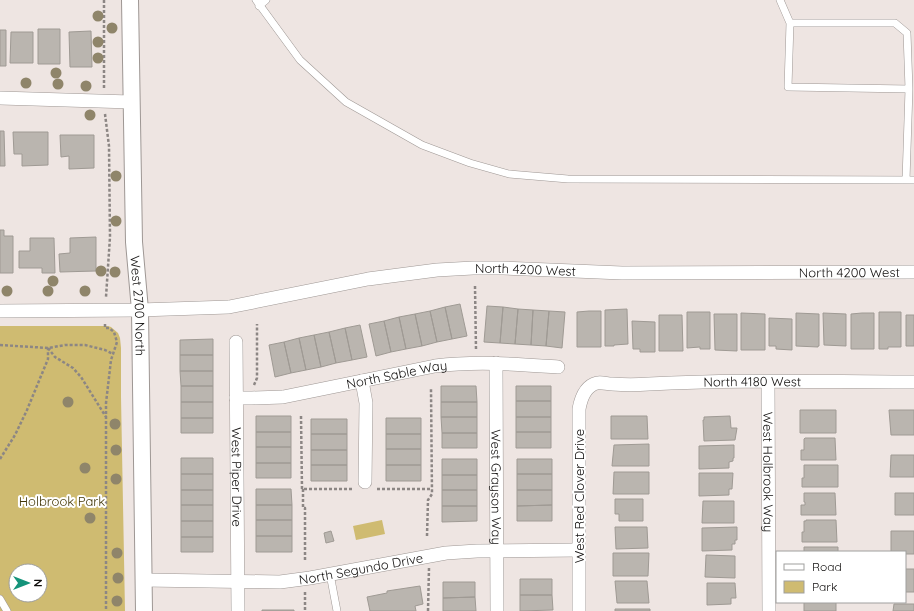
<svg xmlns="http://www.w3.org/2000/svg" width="914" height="611" viewBox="0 0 914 611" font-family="Quicksand,sans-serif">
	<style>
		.green { fill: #cfbb71; fill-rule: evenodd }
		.building { fill: #bab5af; stroke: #9f9a94 }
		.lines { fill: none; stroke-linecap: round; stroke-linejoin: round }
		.service-casing { stroke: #9e9794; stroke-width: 8 }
		.minor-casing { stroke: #9e9794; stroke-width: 14 }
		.tertiary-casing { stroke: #9e9794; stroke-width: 18 }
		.path { stroke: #8c8684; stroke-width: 2.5; stroke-dasharray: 3 2; stroke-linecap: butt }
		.service { stroke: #fff; stroke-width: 7 }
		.minor { stroke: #fff; stroke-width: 13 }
		.tertiary { stroke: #fff; stroke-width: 16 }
		.tree { fill: #8f856a }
		.labels { text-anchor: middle; stroke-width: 4; stroke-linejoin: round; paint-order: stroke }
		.street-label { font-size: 13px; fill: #100e0d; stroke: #fff }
		.park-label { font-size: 13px; fill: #413607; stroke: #fff }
	</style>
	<rect width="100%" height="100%" fill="#eee5e2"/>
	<path class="green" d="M0,326h108l3,1 7,6 2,5 1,10v49l4,214h-125zM16,571h24v24h-24z
		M382,520l3,14 -29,6 -3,-14z"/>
	<path class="building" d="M38,29h22v35h-22z
		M0,30h6v36h-6z
		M91,31l1,36h-22l-1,-35z
		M11,32h22v31h-23z
		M0,131h4l1,35h-5z
		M13,132h35v33l-26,1v-12h-8z
		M60,135h34v33l-25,1v-13l-8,1z
		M0,230h4v6h9v37h-13z
		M96,237v34l-36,1 -1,-18 11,-1v-15z
		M30,238h24l1,35h-13v-5h-23v-17h11z
		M460,304l7,32 -15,3 -7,-32z
		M487,306l16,1 -3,36 -16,-1z
		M445,307l7,32 -15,3 -7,-31z
		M503,307l15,2 -3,35 -15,-1z
		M518,309l15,1 -2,35 -16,-1z
		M627,309l1,35 -14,1v1h-9v-36z
		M533,310l16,1 -3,35 -15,-1z
		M430,311l7,31 -15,4 -7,-32z
		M549,311l16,1 -3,36 -16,-2z
		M589,311h12v36h-24v-35z
		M687,312h23v37h-10v-2l-13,1z
		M879,312h22v35h-13v2h-9z
		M741,313l24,1v36h-24z
		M796,313l23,1v32h-1v1l-22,-1z
		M823,313l23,1v32l-22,-1z
		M862,313h12v36h-23v-35z
		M415,314l7,32 -16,3 -7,-32z
		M714,314h23v37l-22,-1z
		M659,315h23l1,36h-24z
		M906,315h8v31h-8z
		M399,317l7,32 -15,3 -7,-31z
		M769,318l23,1v31l-16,-1v-3h-7z
		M384,321l7,31 -15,4 -7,-32z
		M632,321l23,1v30h-15v-3h-7z
		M360,325l7,32 -15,3 -7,-32z
		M345,328l7,32 -16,3 -7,-31z
		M329,332l7,31 -15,4 -7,-32z
		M314,335l7,32 -15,3 -7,-32z
		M299,338l7,32 -15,3 -7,-31z
		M213,339v16h-33v-15z
		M284,342l7,31 -16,4 -6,-32z
		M180,355h33v16h-33z
		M180,371h33v15h-32z
		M181,386h32v16h-32z
		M441,386h35l1,16h-36z
		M516,386h35v15h-35z
		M516,401h35v16h-35z
		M181,402h32v16h-32z
		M441,402h36v15h-36z
		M800,410h36v23h-36z
		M889,410h25v25h-23z
		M256,416h35v16h-35z
		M611,416h36l1,23h-37z
		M730,416l1,12h6l-2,12 -31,1 -1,-21h1v-3z
		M441,417h36v16h-35z
		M516,417h35v15h-35z
		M181,418h32v15h-32z
		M386,418h35v16h-35z
		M311,419h36v15h-36z
		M256,432h35v15h-35z
		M516,432h35v16h-35z
		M442,433h35v15h-35z
		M311,434h36v16h-36z
		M386,434h35v15h-35z
		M805,438h30l1,22h-35v-10h3v-11z
		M649,444v22h-37l2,-21z
		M734,445v13h-1v3l-4,1v6l-30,1v-23z
		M256,447h35v16h-35z
		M386,449h35v16h-35z
		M311,450h36v15h-36z
		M891,455h23v22h-24z
		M181,458h32v16h-32z
		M442,459h35v16h-35z
		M517,459h35v15h-35z
		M256,463h35v15h-35z
		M311,465h36v16h-36z
		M386,465h35v16h-35z
		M804,465h34v22h-36v-9h2z
		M614,472h35v22h-36z
		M699,473h34l-1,16h-3v6l-30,1z
		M181,474h32v16h-32z
		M517,474h35v16h-35z
		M442,475h35v15h-35z
		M256,489h35l1,16h-36z
		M181,490h32v15h-32z
		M442,490h35v16h-35z
		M517,490h35v15l-35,1z
		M804,493h31l1,22h-35v-10h4v-3h-1z
		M895,493h19v22h-19z
		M615,499h28v22h-24v-7h-4z
		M703,501h31v22h-32z
		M181,505h32v16h-32z
		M256,505h36v15h-36z
		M552,505v16h-35v-15z
		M442,506h35v15l-35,1z
		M256,520h36v16h-36z
		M806,520h30l1,22h-35v-10h2v-11h2z
		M181,521h32v16h-32z
		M615,527h32l1,21 -32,1z
		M737,527v13h-2v4h-3v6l-30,1v-23z
		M331,531l3,10 -8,2 -2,-10z
		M891,531h23v23h-9v-2h-14z
		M256,536h36v16h-36z
		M181,537h32v15h-32z
		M804,547h34v5h-34z
		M613,553h36l-1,23h-35z
		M706,555l29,1v22l-30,-1z
		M905,569h9v23h-9z
		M520,579h32v16h-32z
		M615,581h32l2,22h-32z
		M443,582h32v15l-32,1z
		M707,583h28l1,15h-5v6l-24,1z
		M420,586l3,18 -8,2 1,5h-46l-3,-14 20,-4v-2z
		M520,595h32l1,15 -33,1z
		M475,597l1,14h-33v-13z
		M804,602h32v9h-32z
		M894,604h20v7h-21z
		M615,609h35v2h-35z
		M262,610h32v1h-32z"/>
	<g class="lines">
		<defs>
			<path id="service" d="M256,0l44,60 46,42 76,43 48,18 39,11 59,5 346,1
				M780,0l10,23 -2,64 121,2
				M259,6l7,-6
				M790,23h105l12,10 2,56 -3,91
				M330,574l7,37
				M0,599l7,12"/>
			<g id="minor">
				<path d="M0,98l131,4"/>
				<path id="s1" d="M0,311l140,-1 89,-3 139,-28 69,-9 36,-2h30l119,5 292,-1"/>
				<path id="s2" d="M236,342l2,269"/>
				<path id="s3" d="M496,363l1,248"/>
				<path d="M362,381l4,22 -1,79"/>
				<path id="s4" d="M768,382l1,229"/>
				<path id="s5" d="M236,398h16l31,-1 152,-31c41,-5 81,-2 123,1"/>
				<path id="s6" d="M144,580l136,2 30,-4 136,-25 31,-2 102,-1"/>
				<path id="s7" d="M579,611v-202c2,-11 6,-23 18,-26 5,-1 10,1 15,1 12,1 25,1 37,0 88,-5 177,-2 265,-2"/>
			</g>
			<g id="tertiary">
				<path id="s8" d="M130,0l4,242 6,68 4,301"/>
			</g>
		</defs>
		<use href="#service" class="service-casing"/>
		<use href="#minor" class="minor-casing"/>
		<use href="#tertiary" class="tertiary-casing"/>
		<path class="path" d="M104,0v89
			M105,114l4,32 1,91 -4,60
			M475,286l1,64
			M105,324v4h4l5,4 3,10 -6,18 -5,43v208
			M0,345l48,3 17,-3h20l20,5 8,4
			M48,348l7,9 18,11 8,9 25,40
			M254,385l3,-7v-54
			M301,416l1,73h52
			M0,459l15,-24 12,-25 21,-51v-11
			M303,489v19h2v53
			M377,489h55
			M427,536l1,-36 4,-6 -1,-105
			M305,592v19
			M428,611l1,-43"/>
		<use href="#service" class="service"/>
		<use href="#minor" class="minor"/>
		<use href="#tertiary" class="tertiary"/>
	</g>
	<g class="tree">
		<circle cx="98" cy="16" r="5.5"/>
		<circle cx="112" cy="28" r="5.5"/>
		<circle cx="98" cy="42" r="5.5"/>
		<circle cx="98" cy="58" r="5.5"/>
		<circle cx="56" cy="73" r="5.5"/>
		<circle cx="26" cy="83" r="5.5"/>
		<circle cx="58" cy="84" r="5.5"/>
		<circle cx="86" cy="86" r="5.5"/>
		<circle cx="90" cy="115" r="5.5"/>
		<circle cx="116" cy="176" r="5.5"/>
		<circle cx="116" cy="221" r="5.5"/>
		<circle cx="101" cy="271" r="5.5"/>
		<circle cx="115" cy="272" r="5.5"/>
		<circle cx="53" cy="281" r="5.5"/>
		<circle cx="7" cy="291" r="5.5"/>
		<circle cx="48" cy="291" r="5.5"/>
		<circle cx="85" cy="291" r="5.5"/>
		<circle cx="68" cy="402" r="5.5"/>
		<circle cx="115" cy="424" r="5.5"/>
		<circle cx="116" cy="450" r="5.5"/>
		<circle cx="85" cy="468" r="5.5"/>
		<circle cx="116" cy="479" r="5.5"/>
		<circle cx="90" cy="518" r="5.5"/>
		<circle cx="117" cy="553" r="5.5"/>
		<circle cx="118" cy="578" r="5.5"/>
		<circle cx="117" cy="601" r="5.5"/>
	</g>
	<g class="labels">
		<g class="street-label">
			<text dy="5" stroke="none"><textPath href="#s1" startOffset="529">North 4200 West</textPath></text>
			<text dy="5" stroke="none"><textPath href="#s1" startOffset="853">North 4200 West</textPath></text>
			<text dy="5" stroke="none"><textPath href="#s8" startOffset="306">West 2700 North</textPath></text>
			<text dy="5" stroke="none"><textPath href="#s5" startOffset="163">North Sable Way</textPath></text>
			<text dy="5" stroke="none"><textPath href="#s7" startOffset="391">North 4180 West</textPath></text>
			<text dy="5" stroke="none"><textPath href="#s4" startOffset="90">West Holbrook Way</textPath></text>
			<text dy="5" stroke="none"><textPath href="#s2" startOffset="135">West Piper Drive</textPath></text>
			<text dy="5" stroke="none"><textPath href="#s3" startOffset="124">West Grayson Way</textPath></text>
			<text transform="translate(579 496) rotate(-90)" y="5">West Red Clover Drive</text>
			<text dy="5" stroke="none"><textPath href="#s6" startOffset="218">North Segundo Drive</textPath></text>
		</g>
		<g class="park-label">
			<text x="62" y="506">Holbrook Park</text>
		</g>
	</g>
	<rect x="776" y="551" width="130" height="52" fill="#ffffff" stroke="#9f9f9e"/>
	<rect x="784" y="564" width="20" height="6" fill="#ffffff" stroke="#9f9f9e"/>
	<text x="812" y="571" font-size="12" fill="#100e0d">Road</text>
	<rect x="784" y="581" width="20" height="12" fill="#cfbb71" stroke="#9f9f9e"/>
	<text x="812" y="591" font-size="12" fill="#100e0d">Park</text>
	<g transform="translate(28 583) rotate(90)"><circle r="19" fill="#ffffff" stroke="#9f9f9e"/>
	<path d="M0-3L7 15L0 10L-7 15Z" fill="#14937a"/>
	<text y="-6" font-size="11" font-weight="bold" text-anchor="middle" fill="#100e0d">N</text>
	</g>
</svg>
